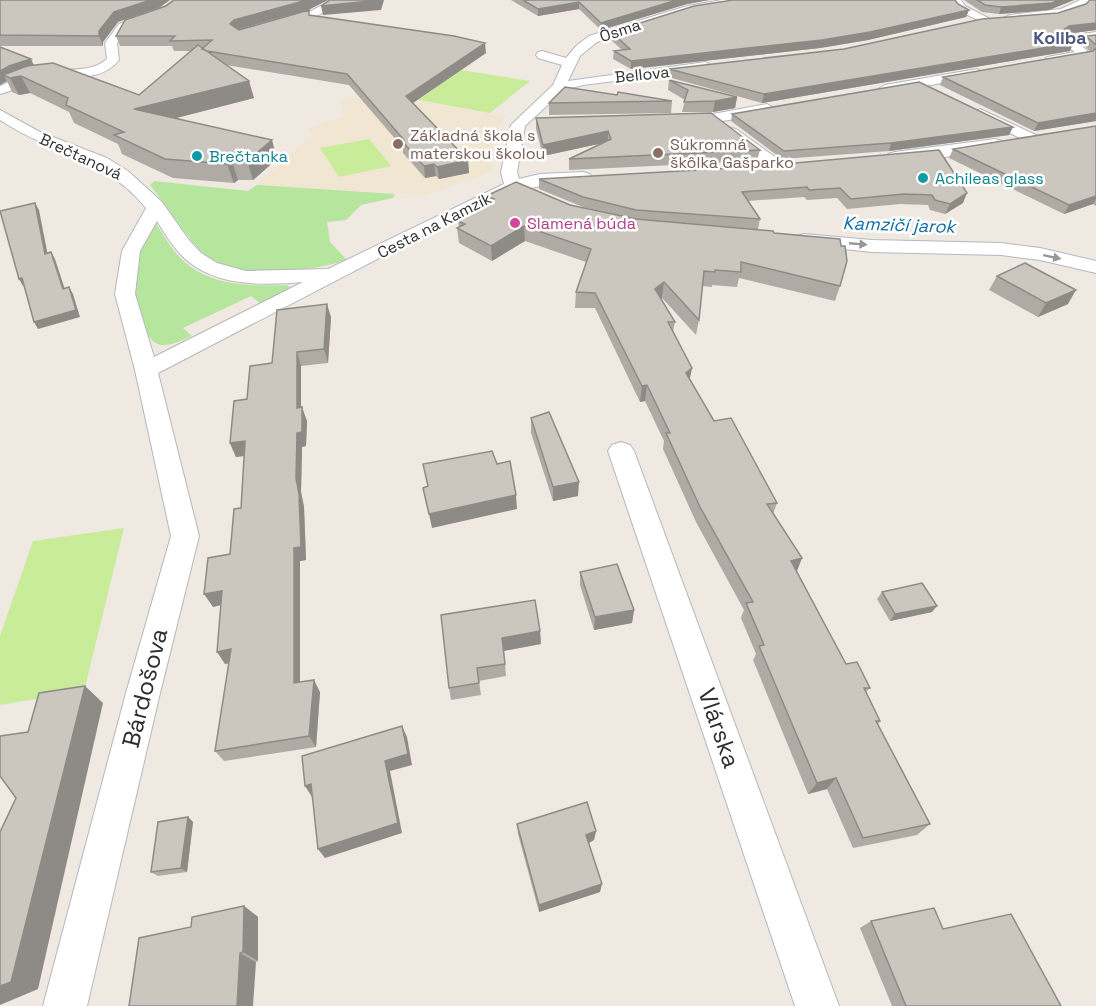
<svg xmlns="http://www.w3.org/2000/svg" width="1096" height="1006" viewBox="0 0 1096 1006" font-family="'Space Grotesk',sans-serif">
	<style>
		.education { fill: #f0e6d1 }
		.green { fill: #b6e59e }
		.pitch { fill: #c9ec9a }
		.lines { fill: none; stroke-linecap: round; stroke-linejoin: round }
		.minor-casing { stroke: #b4b7c1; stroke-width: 2 }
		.tertiary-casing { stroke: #b4b7c1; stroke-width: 2 }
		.minor { fill: #fff; fill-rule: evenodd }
		.tertiary { fill: #fff; fill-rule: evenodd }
		.wall { fill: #afaba4 }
		.shaded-wall { fill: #8e8b86 }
		.building { fill: #cbc7bf; stroke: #8e8b86; stroke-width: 1.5 }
		.oneway { fill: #969696 }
		.education-dot { fill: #8d6e63; stroke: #fff; stroke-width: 2 }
		.culture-dot { fill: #0f9aa8; stroke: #fff; stroke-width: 2 }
		.hotel-dot { fill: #d1479c; stroke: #fff; stroke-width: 2 }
		.labels { text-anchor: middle; stroke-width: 5; stroke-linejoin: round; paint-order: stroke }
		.far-street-label { font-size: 16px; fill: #2e2e2e; stroke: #fff }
		.far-education-label { font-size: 16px; fill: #785e54; stroke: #fff; text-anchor: start }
		.far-culture-label { font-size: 16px; fill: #0d838f; stroke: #fff; text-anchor: start }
		.far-hotel-label { font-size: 16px; fill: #b23c85; stroke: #fff; text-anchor: start }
		.far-quarter-label { font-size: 18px; font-weight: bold; fill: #4d5680; stroke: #fff }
		.far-water-label { font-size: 18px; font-style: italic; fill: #0d6fa3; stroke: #fff }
		.near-street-label { font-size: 24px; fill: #2e2e2e; stroke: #fff }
	</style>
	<rect width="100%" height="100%" fill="#efe9e1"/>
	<path class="education" d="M402,93l2,6 103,17 -7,6 -10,31 3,19 -67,23 -169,-10 55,-49 -4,-8 37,-12 -5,-16z"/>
	<path class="green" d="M154,181l94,10 9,-6 138,9 -2,4 -32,7 -15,15 -19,2 3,20 17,18c-36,11 -107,22 -139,-3 -17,-12 -43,-54 -58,-72z
		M152,217c8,12 15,25 23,35 29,35 72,34 113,33l2,3 -29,16 -10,-8 -68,32 9,8c-9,4 -21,10 -31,9 -20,-2 -29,-59 -27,-75 2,-17 12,-36 18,-53z"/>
	<path class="pitch" d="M461,70l69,11 -40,32 -72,-13z
		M369,139l22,27 -52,11 -19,-29z
		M124,528l-40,163 -84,14v-69l33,-95z"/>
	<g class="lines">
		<defs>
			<path id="minor" d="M174,0h12l-18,14 -41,14 -10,15 2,17c-20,25 -52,13 -79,19 -14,3 -26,12 -40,15v-8c14,-6 27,-13 41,-15 23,-4 47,4 66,-12l-2,-16 14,-19 41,-14z
				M332,0h13l-28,16 -43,12 -6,-3 41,-13z
				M722,0h26l-5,3 -50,8 -96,31 -17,14 -12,25 138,-19 6,4 -1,3 -128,16 -19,5 -39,36 -8,46 4,14 -2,4 -105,50 -256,133 41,163 -39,157 -73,313h-44l83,-313 45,-157 -36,-166 -20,-76 7,-43 24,-43c-40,-50 -95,-54 -146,-88v-10l40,22 67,26 21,13 34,31 26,37 13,14 16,10 29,8 82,-2 176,-85 -3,-12 10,-47 42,-40 9,-20 -24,-7 -2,-3 2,-3 4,-1 24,7 10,-12 13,-10 98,-30zM157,221c9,14 18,30 32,41 31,25 76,23 114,20l-149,75 -19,-63 5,-43z
				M951,0h10l4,6 25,13 -6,3 -4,-1 -23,-11z
				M1080,0h11c-17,22 -55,20 -81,21l-6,-3 6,-3 51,-6z
				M1096,32v8l-19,2 14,12 -2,3 -38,7 -6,-4 2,-3 28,-5 -13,-9v-6z
				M977,69l7,4 -2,3 -97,17 -7,-4 7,-4z
				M767,104l7,4 -2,3c-18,4 -86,21 -98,8l7,-4 32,-1z
				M980,109l58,27 3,3 -3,3h-10l-53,-26 -2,-3z
				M731,128l5,1 50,36 2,3 -2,3h-12l-48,-36 -2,-3 2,-3z
				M804,234l68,6 129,3 39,5 56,13v12l-56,-13 -39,-5 -129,-3 -75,-8 -2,-4 2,-4z
				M621,442l9,3 4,6 205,555h-44l-187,-555 4,-6z"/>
			<path id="tertiary" d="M995,139l7,2 2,4 -2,4 -107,15 -7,-2 -3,-4 3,-4 7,-2z
				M583,172l7,2 3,4 -3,4 -50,4 -27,6 -7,-2 -3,-4 3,-4 34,-8z"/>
		</defs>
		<use href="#minor" class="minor-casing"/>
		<use href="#tertiary" class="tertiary-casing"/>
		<use href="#minor" class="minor"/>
		<use href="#tertiary" class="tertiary"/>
	</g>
	<path class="wall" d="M0,0l118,22 -15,20v4h-103z
		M174,0h154l-20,10 -70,19 72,-14 176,38 -73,50 55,57 1,13 -30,6 -3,-3 -11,2 -22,-25v-5l-54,-63 -123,-20 28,33 -79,20 102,41 -24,21h-15l-4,3 -61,-5 -51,-24 -4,-10 -44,-21 -5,-11 -39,-19 -11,2 -7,-3 -5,-11 -7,4v-38l34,18 105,30 52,-44h-17l-2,-5h-52l-4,-10 50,-30z
		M511,0h198l-22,4 -86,26 -22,-21 -41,7z
		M964,0h110l-25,10 -50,4 -17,-2z
		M1096,0v30l-30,4 -3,1 10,8 -3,8 -308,52 -94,-26 1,-8 175,-20 214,-36z
		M958,4l11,6 -3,7 -98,23 -48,8 -189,21 -18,-10 1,-8 8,-1 -11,-10v-8z
		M1096,35v86l-62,10 -94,-46 3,-8 148,-25 -9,-8 4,-8z
		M669,80l68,17 -2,11 -22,4h-31l3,-12 -17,-10z
		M672,101l-1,12 -122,2v-12z
		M732,114l281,13 -4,8 -120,16 -107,8 -51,-38z
		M536,118l224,32 -3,11 -188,9v-11l33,-16 -59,13 -7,-27z
		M1096,126v80l-3,-2 -29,10 -115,-56 4,-9z
		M939,150l24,53 -18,11 -15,-4 -2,-5 -28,-1 -53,5 -10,-11 -30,2 -3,-3 -56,4 12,18 -2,10 16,4 66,53 -5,15 -96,-23 -2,9 -25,-2v2l-10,-1 -3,34 -3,15 -34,-37 -2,1 15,23 -2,10 17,48 24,41 63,82 -4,11 29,44 -5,13 49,93 24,24 -4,4 14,29 -2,3 52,100 -13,11 -64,13 -26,-59 -19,5 -55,-134 3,-6 -15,-36 3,-8 -48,-88 -33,-73 1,-8 -19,-40 -5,1 -45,-94h-20l1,-16 10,-30 -61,-21 -33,20 -33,-18 -2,-15 2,-1 -1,-6 28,-17v-8l84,9 43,9 -30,-7 -44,-18v-10l213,-12z
		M997,276l71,28 -30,13 -49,-27z
		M331,317l-3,46 -27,3v41l6,14 -1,25 -4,1 -1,45 3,15 2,53 -6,1v121l20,10 -4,55 -92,14 -9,-10 14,-88 -4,1 -4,-59 -8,2 17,-53 11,-46 3,-52 -8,1 -6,-14 17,-44 25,-36z
		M531,418l47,78 -25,5 -22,-68z
		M580,572l54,38 -2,13 -38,7 -14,-45z
		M882,592l50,20 -42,9 -13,-22z
		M441,615l99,16 1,13 -37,7 2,25 -27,5 2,14 -30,5 -2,-12z
		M188,817l5,5 -6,50 -29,4 -7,-4z
		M517,824l79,7 -2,9 -5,3 11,49 -61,20 -21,-78z
		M244,906l14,11v44l-2,1 -65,-35z
		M871,921l72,8 118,77h-169l-32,-78z"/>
	<path class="shaded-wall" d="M151,0h19l-11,8 -41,14 -15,20v4l-4,-10v-5l15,-19z
		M307,0h21l-20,10 -72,20 -6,-6 4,-4z
		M380,0h4l-3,10 -58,5 -2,-9z
		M677,0h32l-22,4 -86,26v-7z
		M1059,0h15l-25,10 -50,4 2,-7z
		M579,2v7l-41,7v-7z
		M969,10l-3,7 -98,23 -48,8 -189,21v-8z
		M1096,23v7l-30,4 -7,4 3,-7 7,-5z
		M485,43l1,10 -79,54 -1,-11z
		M1073,43l-3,8 -308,52 2,-9z
		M31,59l5,11 -15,6 9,17 -11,2 -9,-17 -7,-3 4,6 -7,4v-14l9,-5z
		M249,81l5,17 -112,29 -8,-18z
		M737,97l-2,11 -22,4 2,-11z
		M1096,113v8l-62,10 4,-8z
		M1013,127l-4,8 -120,16 2,-8z
		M608,131v11l-65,14v-11z
		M272,140l5,19 -24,21 -6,-19z
		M468,160l1,13 -30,6 -2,-12z
		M232,161l6,19 -4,3 -7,-19z
		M434,164l2,12 -11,2 -1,-12z
		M967,193l-4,10 -18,11 5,-10z
		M1096,196v3l-3,5 -29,10 5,-9z
		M35,203l4,7 10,51 -4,-7z
		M524,226l1,15 -33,20 -1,-15z
		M51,252l4,7 12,37 -4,-7z
		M22,278l5,7 -4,1 -4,-7z
		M664,282l-2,16 -9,6 2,-15z
		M69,287l4,7 7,23 -42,12 -4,-7z
		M1076,290l-8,14 -30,13 8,-14z
		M327,304l4,13 -3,46 -4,-14z
		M297,352l4,14v55l-4,-13z
		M692,368l-3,15 -3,-10z
		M647,385l-2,16 -5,1 2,-16z
		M302,407l5,14 -1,25 -4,1 -1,45 3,15 2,53 -6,1v134l-6,-12v-135l3,-115z
		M245,441l6,14 -15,2 -6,-14z
		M579,482l-1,14 -25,5v-14z
		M516,495l1,14 -85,19 -3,-14z
		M802,558l-6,15 -5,-12z
		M222,591l7,12 -16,4 -9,-13z
		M937,606l-5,6 -42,9 5,-7z
		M634,610l-2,13 -38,7 1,-13z
		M540,631l1,13 -38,7 -1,-13z
		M231,649l8,12 -14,3 -8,-12z
		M314,680l6,12 -4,55 -7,-11z
		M85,686l18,17 -65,286 -38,16v-19z
		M402,726l5,11 5,28 -22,6 12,62 -77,25 -7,-9 67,-88z
		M836,778l-9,11 -19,5 9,-11z
		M311,784l1,13 -7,-11z
		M188,817l5,5 -6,50 -6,-4z
		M596,831l-2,9 -9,5 1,-10z
		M602,884l-2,8 -61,20v-7z
		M244,906l14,11v44l-15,-9z
		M240,953l16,9 -3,44h-16z"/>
	<path class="building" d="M0,0h151l-37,12 -15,19v5l-99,-1z
		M174,0h133l-73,20 -4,4 9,6 70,-20v5l145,21 31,7 -79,53 62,64 -31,7 -3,-3 -10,2 -22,-25 2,-1 -57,-66 -140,-23 -5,-2 10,-9 -42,1 5,-5h-59l9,-16 41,-14z
		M330,0h50l-59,6z
		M523,0h154l-76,23 -22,-21 -41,7z
		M733,0h222l3,4 11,6 -99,22 -48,8 -191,21 -17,-10 16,-2 -19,-17 83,-26z
		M977,0h82l-7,3 -51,4 -16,-2z
		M1090,0h6v23l-27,3 -7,5v3l11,9 -309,51 -95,-25 175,-20 138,-30 76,-6 28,-9z
		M1096,35v10l-10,-9z
		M198,45l51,36 -115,28 138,31 -25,21h-15l-5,3 -62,-5 -51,-24 10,-3 -58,-27 2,-7 -47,-22 -11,2 -7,-3 24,-9 26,-3 86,32z
		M0,47l31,12 -22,7 -9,5z
		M1096,48v65l-58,10 -95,-46 150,-26z
		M669,80l68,17 -22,4 -31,1 4,-12z
		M919,82l94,45 -122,16 -107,8 -52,-37z
		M565,87l52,8 1,-3 54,9 -123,2z
		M711,113l49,37 -191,9 42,-20 -3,-8 -65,14 -7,-27z
		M1096,126v70l-27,9 -116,-56z
		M939,150l28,43 -17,11 -15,-4 -3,-5 -28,-1 -53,5 -11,-11 -31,2 -2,-3 -65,5 18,27 -124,-9 -53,-13 -44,-18 213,-12z
		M516,182l54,23 66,14 137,12 1,2 66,6 1,7h4l2,15 -7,25 -99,-24v10l-26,-2v2l-11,-1 -5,49 -35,-38 -9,7 20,33h-7l24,46 -6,5 28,48 17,-3 46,85 -10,1 35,54 -11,3 55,103 11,-2 13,26h-6l16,33h-4l54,103 -67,14 -27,-60 -19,5 -58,-137 5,-1 -18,-42 7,-1 -53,-95 -34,-74h4l-23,-48 -5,1 -47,-93 -19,-1 15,-43 -67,-23 -33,20 -34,-18 8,-4 -7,-3 36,-22 -8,-3z
		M35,203l10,51 6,-2 12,37 6,-2 7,23 -42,12 -12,-44 -3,1 -19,-68z
		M1025,263l51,27 -30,13 -49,-27z
		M327,304l-3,45 -27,3v56l5,-1v25l-5,1 -1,45 3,16 2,53 -7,1v135l20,-3 -5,56 -94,15 16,-102 -14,3 5,-61 -18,3 4,-36 22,-4 4,-45 7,-1 4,-67 -15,2 4,-42 13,-2 3,-33 22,-3 5,-53z
		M549,412l30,70 -26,5 -22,-69z
		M492,451l5,13 13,-3 6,34 -87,19 -6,-26 5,-2 -5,-22z
		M617,564l17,46 -39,7 -15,-45z
		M922,583l15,23 -42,8 -13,-22z
		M535,600l5,31 -38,7 3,26 -28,4 2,15 -30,5 -8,-73z
		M85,686l-74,296 -11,4v-154l16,-34 -16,-22v-40l28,-4 11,-39z
		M402,726l6,28 -23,7 13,62 -80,26 -7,-65 -6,2 -3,-30z
		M587,802l9,29 -10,4 16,49 -63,21 -22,-81z
		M188,817l-7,51 -30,4 7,-50z
		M244,906l-1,46 -3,1 -3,53h-108l10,-68 52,-11 1,-10z
		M934,908l9,21 68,-15 50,92h-155l-35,-85z"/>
	<defs><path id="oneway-solid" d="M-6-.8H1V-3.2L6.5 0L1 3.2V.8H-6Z" transform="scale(1.5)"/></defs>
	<g class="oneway">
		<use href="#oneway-solid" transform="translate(858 244) rotate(5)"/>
		<use href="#oneway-solid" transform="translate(1052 257) rotate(12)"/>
	</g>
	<g class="education-dot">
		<circle cx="398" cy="144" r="6"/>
		<circle cx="658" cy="153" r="6"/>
	</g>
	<g class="culture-dot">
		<circle cx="197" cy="156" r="6"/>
		<circle cx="923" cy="178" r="6"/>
	</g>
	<circle class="hotel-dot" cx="515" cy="223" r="6"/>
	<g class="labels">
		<g class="far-street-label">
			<text transform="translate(620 30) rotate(-18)" y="6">Ôsma</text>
			<text transform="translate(642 74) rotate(-6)" y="6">Bellova</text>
			<text transform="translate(81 156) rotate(25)" y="6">Brečtanová</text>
			<text transform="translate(434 225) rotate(-27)" y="6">Cesta na Kamzík</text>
		</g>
		<g class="far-education-label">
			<text x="410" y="141">Základná škola s<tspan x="410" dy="18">materskou školou</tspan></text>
			<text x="670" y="150">Súkromná<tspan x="670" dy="18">škôlka Gašparko</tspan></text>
		</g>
		<g class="far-culture-label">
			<text x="209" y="162">Brečtanka</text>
			<text x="935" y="184">Achileas glass</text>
		</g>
		<g class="far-hotel-label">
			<text x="527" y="229">Slamená búda</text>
		</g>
		<g class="far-quarter-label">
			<text x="1060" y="44">Koliba</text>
		</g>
		<g class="far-water-label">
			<text transform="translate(899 225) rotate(2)" y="6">Kamzičí jarok</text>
		</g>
		<g class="near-street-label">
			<text transform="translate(145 688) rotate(-76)" y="8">Bárdošova</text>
			<text transform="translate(719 728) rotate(71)" y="8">Vlárska</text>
		</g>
	</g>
</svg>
